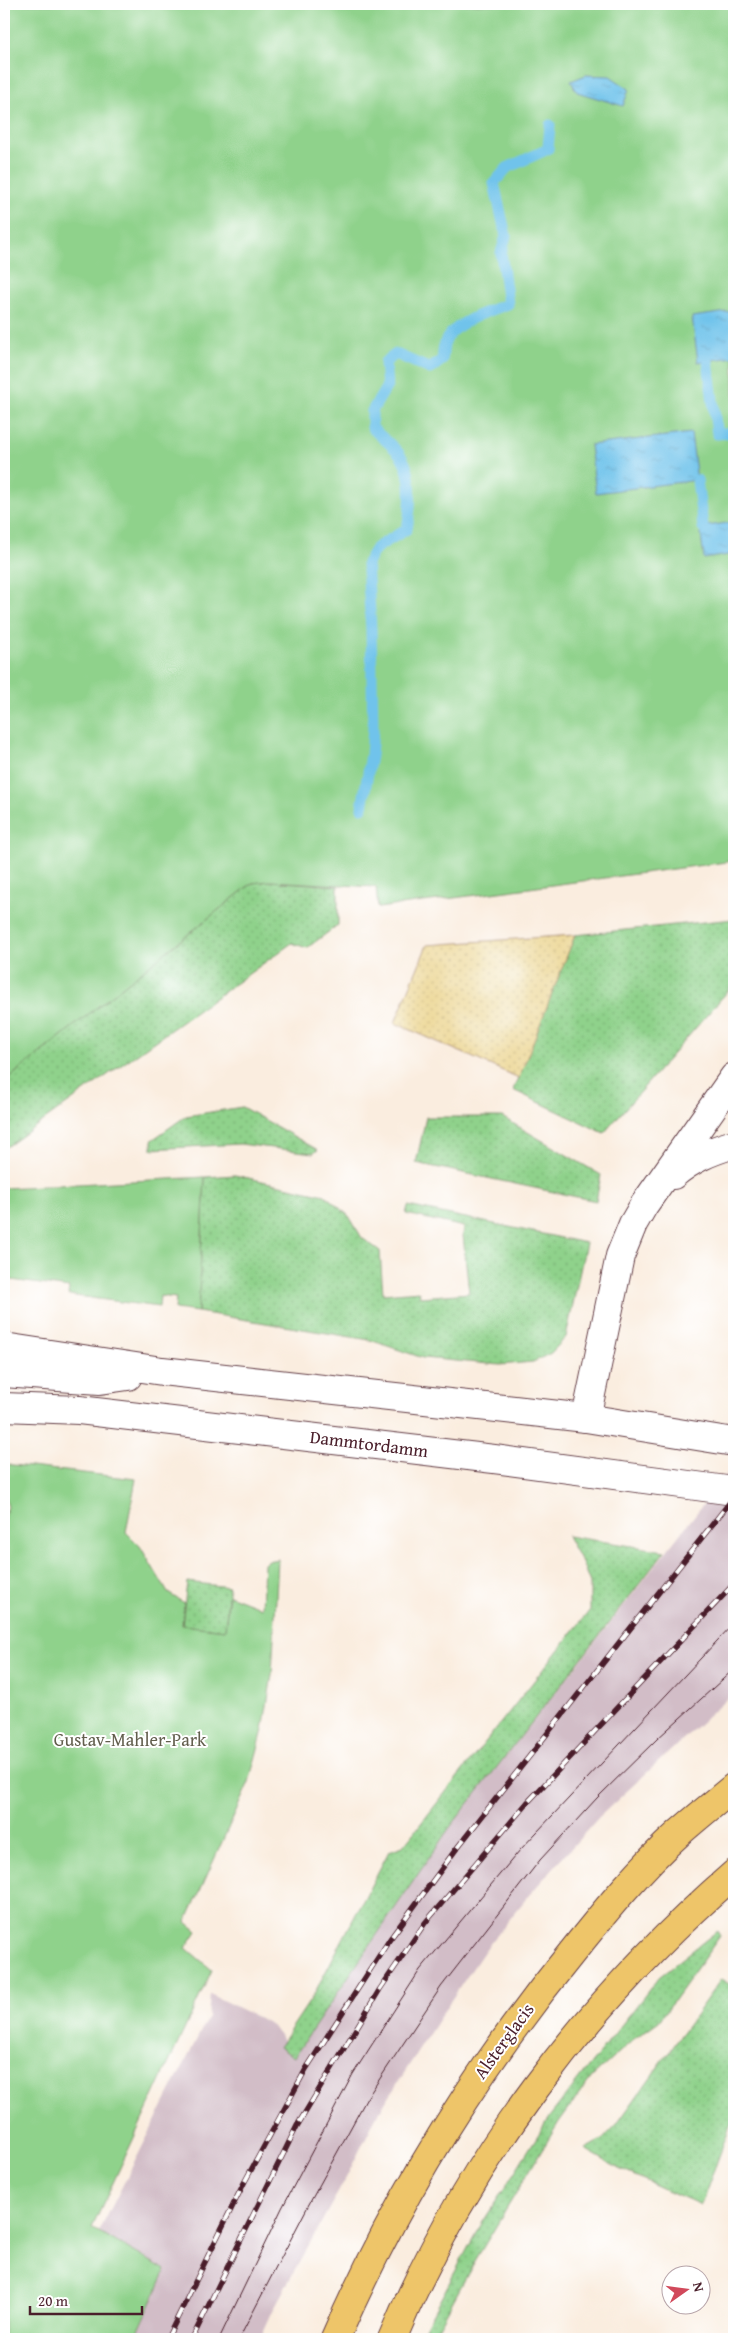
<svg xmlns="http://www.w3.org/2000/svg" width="738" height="2343" viewBox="0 0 738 2343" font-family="'Gentium Book Plus',serif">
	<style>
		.industrial { fill: #d2bdc7 }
		.grass { fill: url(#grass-dots); stroke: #6c785b }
		.sand { fill: url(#sand-dots); stroke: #9c7c64 }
		.green { fill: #8fd28b; stroke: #6c785b }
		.water { fill: url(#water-ripples); stroke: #5c718b }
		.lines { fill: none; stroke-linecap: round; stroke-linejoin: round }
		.stream { stroke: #6fc3eb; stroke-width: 11 }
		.minor-casing { stroke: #643e46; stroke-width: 30 }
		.tertiary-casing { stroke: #643e46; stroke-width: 30 }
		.primary-casing { stroke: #643e46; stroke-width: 30 }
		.minor { stroke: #fff; stroke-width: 28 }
		.tertiary { stroke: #fff; stroke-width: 28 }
		.primary { stroke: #eec569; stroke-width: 28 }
		.tram { stroke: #4a1f2b; stroke-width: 1 }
		.rail-casing { stroke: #4a1f2b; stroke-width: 5.5 }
		.rail { stroke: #fff; stroke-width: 4; stroke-dasharray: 11; stroke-linecap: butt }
		.labels { text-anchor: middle; stroke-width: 4; stroke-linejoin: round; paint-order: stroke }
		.street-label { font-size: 18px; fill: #4a1f2b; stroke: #fff }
		.park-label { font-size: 18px; fill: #625e4d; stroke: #fff }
	</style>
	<defs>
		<pattern id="grass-dots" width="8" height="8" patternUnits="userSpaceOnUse" patternTransform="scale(1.25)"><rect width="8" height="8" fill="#8fd28b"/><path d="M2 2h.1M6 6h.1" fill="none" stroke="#7db478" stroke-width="1.8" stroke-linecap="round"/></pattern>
		<pattern id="sand-dots" width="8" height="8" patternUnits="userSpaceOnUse" patternTransform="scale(1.25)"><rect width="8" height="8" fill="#eeda9e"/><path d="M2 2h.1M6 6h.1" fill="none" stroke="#cebb88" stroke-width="1.8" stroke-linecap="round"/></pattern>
		<pattern id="water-ripples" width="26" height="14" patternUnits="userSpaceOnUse" patternTransform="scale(1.25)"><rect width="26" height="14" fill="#6fc3eb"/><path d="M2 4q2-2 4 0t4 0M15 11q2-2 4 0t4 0" fill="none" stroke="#62a7ca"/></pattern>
	</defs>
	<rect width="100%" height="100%" fill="#fff"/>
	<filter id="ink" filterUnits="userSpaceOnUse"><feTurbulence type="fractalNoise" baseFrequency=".02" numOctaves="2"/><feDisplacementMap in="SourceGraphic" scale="10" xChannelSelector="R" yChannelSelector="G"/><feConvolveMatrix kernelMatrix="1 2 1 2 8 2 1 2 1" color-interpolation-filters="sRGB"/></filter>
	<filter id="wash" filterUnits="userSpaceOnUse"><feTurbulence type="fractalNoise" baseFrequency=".0096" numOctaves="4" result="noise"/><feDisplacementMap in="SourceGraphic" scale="20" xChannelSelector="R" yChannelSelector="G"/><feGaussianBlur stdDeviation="1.12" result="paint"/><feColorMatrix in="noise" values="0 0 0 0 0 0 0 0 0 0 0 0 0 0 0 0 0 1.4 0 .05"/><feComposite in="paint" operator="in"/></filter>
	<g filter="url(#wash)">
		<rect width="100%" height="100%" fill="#faeddf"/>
		<path class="industrial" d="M734,1465v227l-135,125 -70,78 -44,55 -38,56 -71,111 -30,61 -71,128 -15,33h-125l31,-69 -67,-38 109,-215 2,-23 61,30 23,32 154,-226z"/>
		<path class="grass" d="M270,881l68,5v39l-31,23 -15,-5 -288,206v-67l248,-199z
			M734,919v65l-130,149 -91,-43 62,-155z
			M242,1107l76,43 -5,3 -73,-9 -88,5v-9l34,-24z
			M426,1117h76l99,58 -5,26 -180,-38z
			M235,1175l90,20 24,21 13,22 18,13 3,43 36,-3 1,6 49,-4 -6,-58 1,-8 -58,-13 2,-8 178,37 -20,94 -15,16 -18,9 -33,3 -77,-7 -53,-18 -172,-28 7,-135z
			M567,1536l98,15 -217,279 -154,227 -15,-10 34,-51 76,-145 14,-5 187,-236v-27l-7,-18z
			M187,1582l42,5 -4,43 -43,-5z
			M717,1931l3,5 -61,85 -25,18 -42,38 -33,45 -84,139 -43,78h-13l57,-106 74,-117 109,-139z
			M721,1979l13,8v129l-33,89 -82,-36 -34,-20 18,-10 14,-15z"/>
		<path class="sand" d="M575,935l-56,143 -124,-55 32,-78z"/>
		<path class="green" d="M4,4h730v857l-356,47 -2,-21 -106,-6 -18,2 -248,199z
			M205,1177l-7,135 -23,-3 1,-11 -16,-2 -1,11 -91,-12 1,-7 -65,-9v-91z
			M4,1464l132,15 -10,53 14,14 28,47 16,10 -2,22 43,5 4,-35 33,13 2,-44 3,-3 11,-2 -6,116 -9,55 -14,52 -63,140 11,9 -11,17 26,22 -120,258 74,42 -31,69h-131v-823l4,-9 -4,-12z"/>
		<path class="water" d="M586,75l24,1 19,13 -6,17 -46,-14 -6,-11z
			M734,311v46l-36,5 -6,-45z
			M691,433l6,47 -101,13 -6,-48z
			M734,522v32l-30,5 -4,-32z"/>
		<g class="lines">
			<path class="stream" d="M708,361l9,73 17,-2
				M697,480l6,47
				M362,808l9,-53 2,-26 -2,-100 -4,-66 9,-15 31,-19c4,-22 7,-54 -6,-73 -7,-10 -20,-19 -29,-28v-17l15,-25 -2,-24 11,-8 34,15 12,-9c1,-5 1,-10 2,-15 6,-22 45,-34 64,-41l-7,-51 5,-17 -12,-53 13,-15 41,-19 2,-24"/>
		</g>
	</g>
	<g filter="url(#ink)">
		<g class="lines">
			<defs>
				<path id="minor" d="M673,1175c18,-16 38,-24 61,-31
					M586,1418l34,-162 13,-32 11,-19 90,-128"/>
				<path id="tertiary" d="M4,1347l158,24 424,47 148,24
					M4,1373l96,7 28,-4
					M4,1407l75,3 415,49 240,32"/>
				<path id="primary" d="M335,2339c62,-142 140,-268 238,-388 33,-41 67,-83 106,-118 18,-16 37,-31 55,-46
					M392,2339c75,-179 196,-338 342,-465"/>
			</defs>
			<use href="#minor" class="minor-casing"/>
			<use href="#tertiary" class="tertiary-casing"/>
			<use href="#primary" class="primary-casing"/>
			<use href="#minor" class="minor"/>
			<use href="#tertiary" class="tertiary"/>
			<use href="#primary" class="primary"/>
			<path class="tram" d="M219,2339l63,-131 71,-134 67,-104 100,-120 214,-227
				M239,2339l69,-133 59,-108 74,-111 99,-127 57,-62 60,-59 77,-70"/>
			<defs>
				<path id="rail" d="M167,2339l77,-156 62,-114 84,-130 67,-91 277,-351
					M192,2339l105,-213 83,-137 45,-66 102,-120 207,-219"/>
			</defs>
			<use href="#rail" class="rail-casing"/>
			<use href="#rail" class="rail"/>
		</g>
	</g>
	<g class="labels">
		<g class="street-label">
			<text transform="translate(369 1444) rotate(7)" y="6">Dammtordamm</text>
			<text transform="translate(504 2041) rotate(-54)" y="6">Alsterglacis</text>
		</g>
		<g class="park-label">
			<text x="130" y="1746">Gustav-Mahler-Park</text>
		</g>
	</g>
	<rect width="738" height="2343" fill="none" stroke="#fff" stroke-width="20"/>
	<g transform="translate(686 2290) rotate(76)"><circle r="24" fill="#ffffff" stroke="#b7a5aa"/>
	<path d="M0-4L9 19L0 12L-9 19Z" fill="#d1495b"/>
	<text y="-8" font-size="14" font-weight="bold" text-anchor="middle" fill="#4a1f2b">N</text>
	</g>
	<path d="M30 2306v8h112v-8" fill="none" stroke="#4a1f2b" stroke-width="2.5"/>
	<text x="38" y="2306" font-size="15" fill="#4a1f2b" stroke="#ffffff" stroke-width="4" paint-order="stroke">20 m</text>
</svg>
